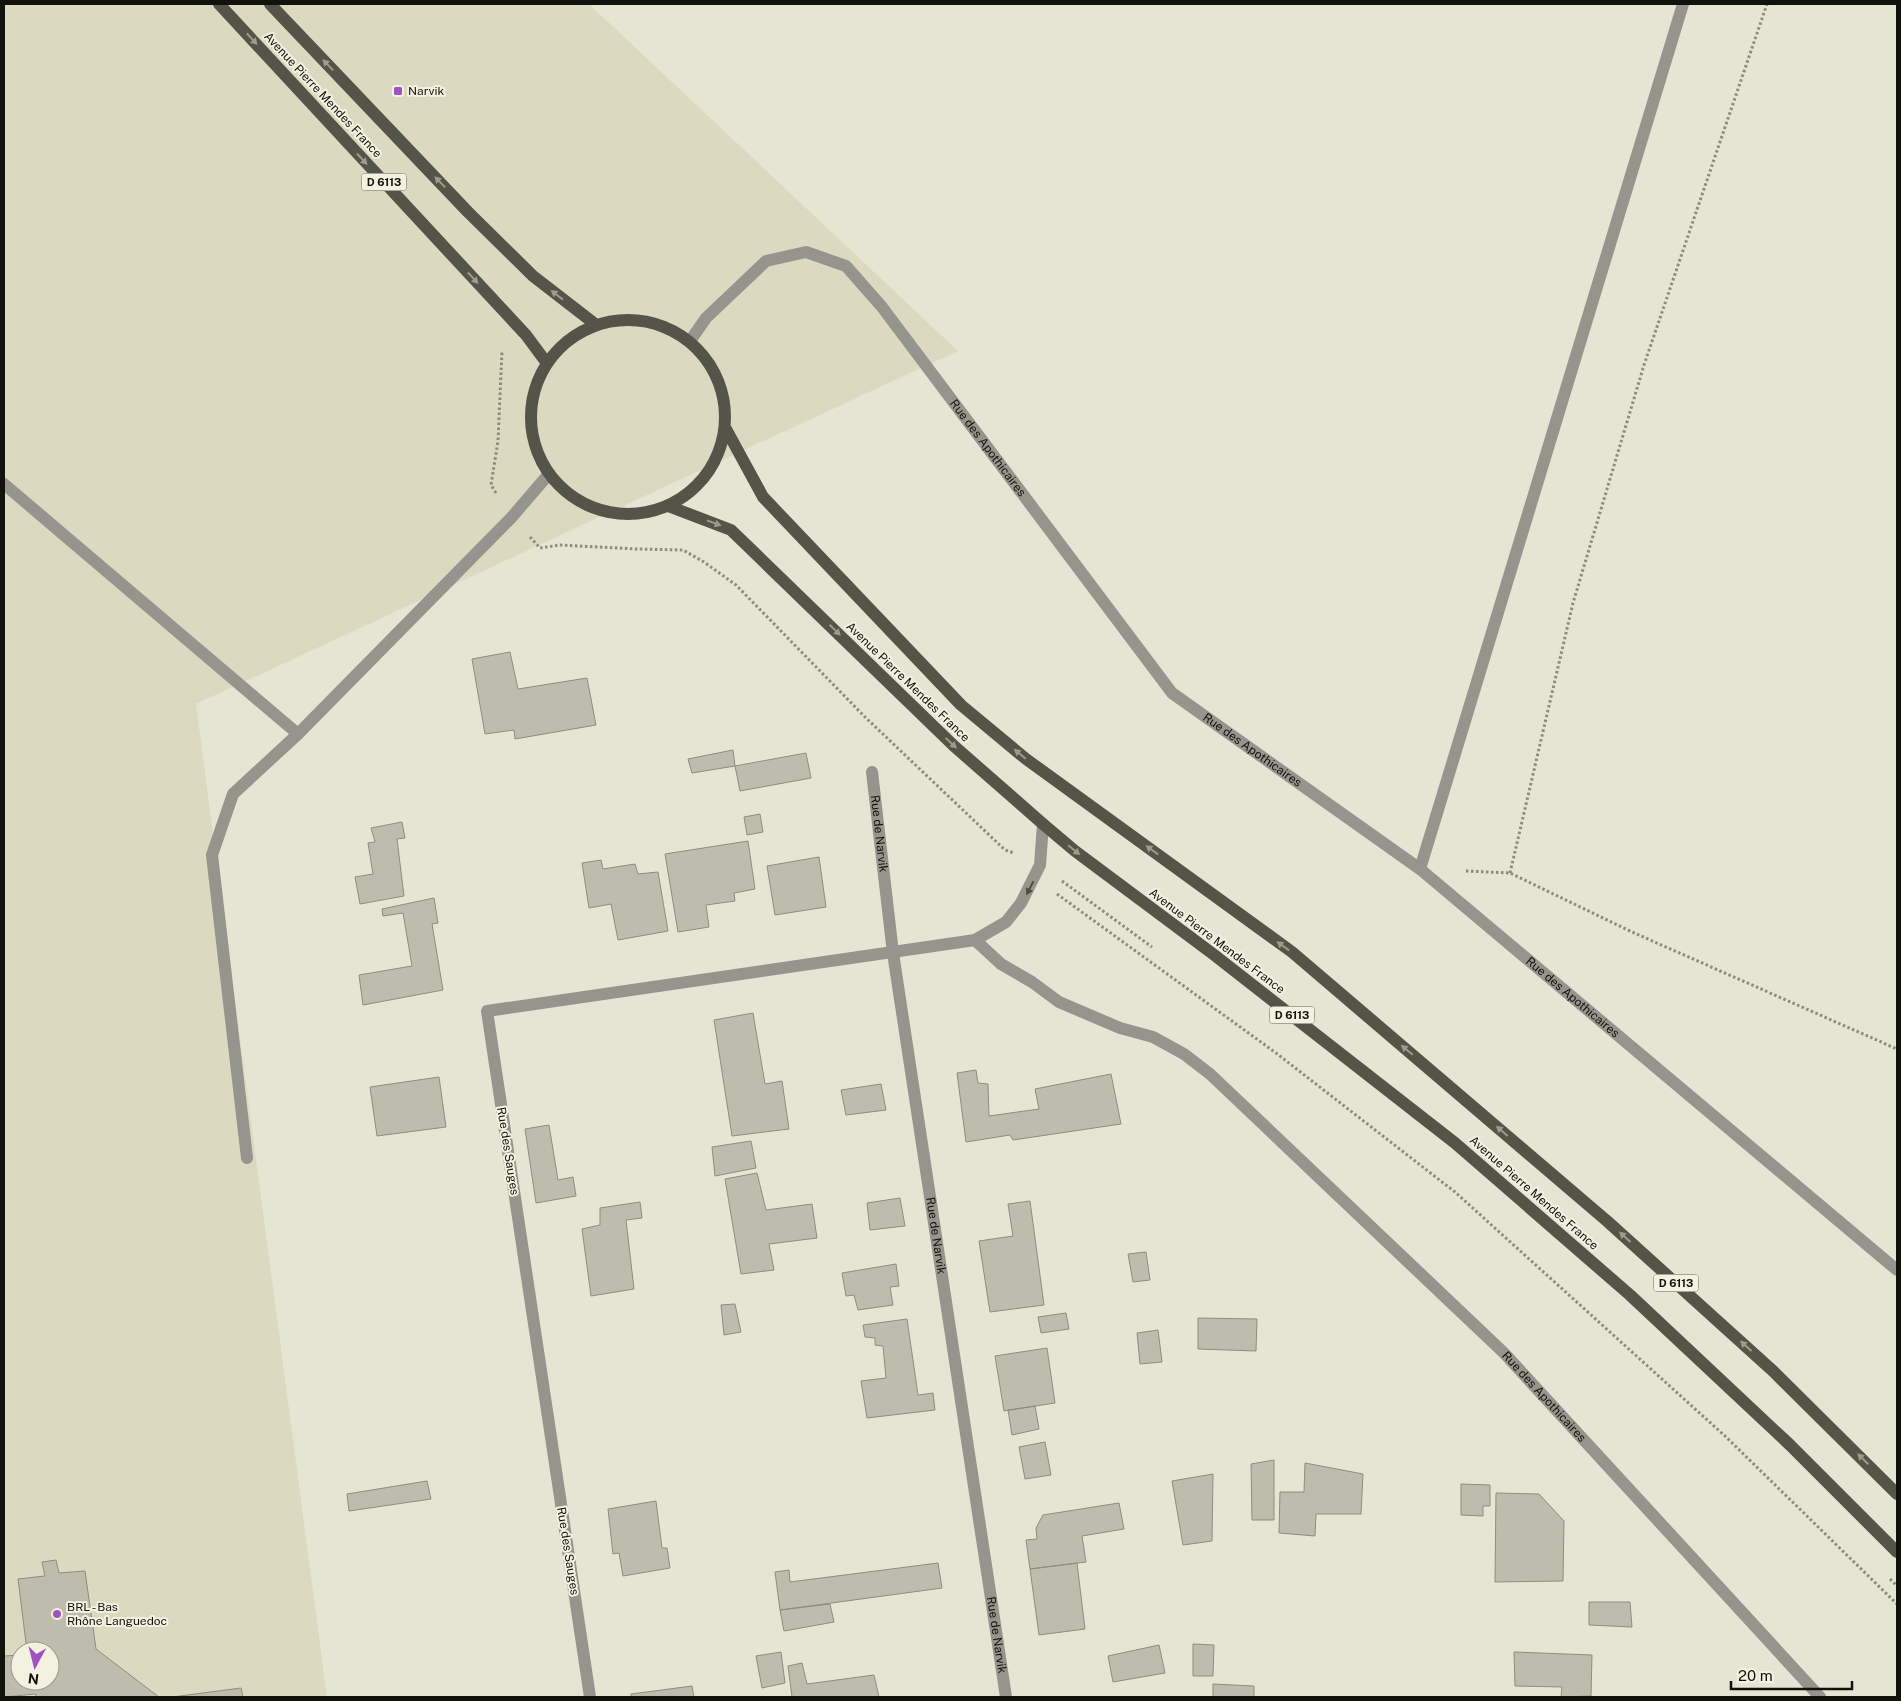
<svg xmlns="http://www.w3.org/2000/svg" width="1901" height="1701" viewBox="0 0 1901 1701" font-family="'Public Sans',sans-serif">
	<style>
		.built { fill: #dbdac1; fill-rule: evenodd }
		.building { fill: #bebdad; stroke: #8e8d7e }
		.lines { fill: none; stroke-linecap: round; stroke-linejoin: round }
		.path { stroke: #8b8b7e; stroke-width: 3; stroke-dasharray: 2.5 2.5; stroke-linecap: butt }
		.service { stroke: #95948d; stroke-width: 12 }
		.minor { stroke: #95948d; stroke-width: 12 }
		.primary { stroke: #545448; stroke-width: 12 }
		.oneway { fill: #9c9b8d }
		.oneway2 { fill: #4d4c46 }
		.poi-dot { fill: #a251c1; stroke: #f3f2e1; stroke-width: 2 }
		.labels { text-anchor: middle; stroke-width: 4; stroke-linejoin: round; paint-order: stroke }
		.shield { fill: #f3f2e1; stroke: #56554c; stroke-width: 1 }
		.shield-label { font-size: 11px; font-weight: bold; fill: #12120c }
		.poi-label { font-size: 12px; fill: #12120c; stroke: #f3f2e1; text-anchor: start }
		.street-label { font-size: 12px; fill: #12120c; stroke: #f3f2e1 }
	</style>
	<rect width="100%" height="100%" fill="#e5e5d3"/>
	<path class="built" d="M4,4h585l369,347 -762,353 131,993h-323zM20,1651h30v30h-30z"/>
	<path class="building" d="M510,652l8,37 69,-11 9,47 -81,14 -1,-9 -29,4 -13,-75z
		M733,750l2,16 -43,7 -4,-14z
		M806,753l5,25 -71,13 -5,-25z
		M760,814l3,18 -16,3 -3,-18z
		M402,822l3,16 -8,1 7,57 -44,8 -5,-27 18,-3 -5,-31 7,-1 -4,-14z
		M748,841l7,48 -21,4 1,8 -29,4 3,22 -31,5 -13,-78z
		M819,857l7,50 -51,8 -8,-49z
		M601,860l2,9 32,-5 3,10 20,-2 10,59 -50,9 -7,-36 -22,4 -7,-45z
		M434,898l4,25 -6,1 11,66 -80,15 -4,-30 53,-9 -9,-53 -20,3 -1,-7z
		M753,1013l12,71 17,-3 7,48 -57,7 -18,-116z
		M976,1070l2,13 10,1 1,32 50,-7 -4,-20 76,-15 10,50 -108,16 -3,-5 -44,7 -9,-69z
		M439,1077l7,50 -69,9 -7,-49z
		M881,1084l5,26 -40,5 -5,-25z
		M549,1125l9,55 15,-3 3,19 -40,7 -11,-74z
		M751,1141l5,27 -41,8 -3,-29z
		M757,1173l9,37 46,-6 5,34 -48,6 5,26 -33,4 -16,-95z
		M900,1198l5,28 -35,4 -3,-27z
		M1030,1201l14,104 -54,7 -11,-71 34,-5 -5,-32z
		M640,1202l2,16 -16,2 8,69 -43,7 -9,-67 18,-4v-17z
		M1146,1252l4,28 -17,2 -5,-28z
		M896,1264l3,22 -9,1 3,18 -35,5 -4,-15 -8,1 -4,-23z
		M735,1304l6,28 -17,3 -3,-30z
		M1066,1313l3,16 -28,4 -3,-16z
		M1198,1318l59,1 -1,32 -58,-2z
		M907,1319l11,76 15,-2 2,17 -68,8 -6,-37 25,-3 -3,-32 -8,-1v-7l-10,-1 -2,-12z
		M1158,1330l4,32 -22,2 -3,-31z
		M1047,1348l8,55 -51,8 -9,-55z
		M1035,1406l4,23 -27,6 -4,-25z
		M1045,1442l6,33 -26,4 -6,-32z
		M1274,1460v60h-22l-1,-56z
		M1305,1463l58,11 -2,40h-45l-1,22 -36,-3 1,-41h24z
		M1213,1474l-1,67 -29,4 -11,-64z
		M427,1481l4,18 -82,12 -2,-17z
		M1461,1484l29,1v21h-7v10l-22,-1z
		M1496,1493l43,1 25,27 -1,60 -68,1z
		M656,1501l6,47h5l3,20 -47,8 -4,-23 -6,1 -5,-45z
		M1119,1503l5,26 -42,7 4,26 -56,7 -4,-29 11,-1 -1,-11 7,-13z
		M56,1560l3,13 26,-2 11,78 63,48h-123v-3l-32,3v-41l16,-1v26h30v-30h-23l-9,-72 27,-3 -3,-14z
		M938,1563l4,25 -162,22 -5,-38 14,-2 1,12z
		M1077,1563l8,66 -46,6 -9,-66z
		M1589,1602h41l2,25 -43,-2z
		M830,1604l4,18 -50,9 -4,-21z
		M1193,1644l21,1 -1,31h-20z
		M1159,1645l6,28 -52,9 -5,-26z
		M781,1652l4,31 -23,5 -6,-32z
		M1514,1652l78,3 -1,41 -30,1 1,-10 -47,-1z
		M802,1663l5,21 67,-9 5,22h-87l-4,-31z
		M1213,1684l41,2v11h-41z
		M692,1686l2,11h-63v-3z
		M241,1688l2,9h-71z"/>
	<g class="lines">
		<path class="path" d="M496,493l-5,-8 7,-44 4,-90
			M530,537l10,11 20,-3 77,4 46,1 21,12 32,23 129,132 140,133 9,3
			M1466,871l44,2 122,59 265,117
			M1510,873l63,-270 71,-238 123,-361
			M1062,881l90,66
			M1057,894l219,159 179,139 270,244 172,168
			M1890,1579l7,7"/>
		<path class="service" d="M1420,869l263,-865"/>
		<g class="minor">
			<path id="s1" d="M690,341l16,-23 60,-57 40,-9 40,14 36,41 290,386 248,176 477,401"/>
			<path d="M4,484l294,250"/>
			<path id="s2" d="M872,772l21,181 113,744"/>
			<path id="s3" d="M975,940l26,24 31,18 27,20 61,26 33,9 31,17 26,20 294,279 316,344"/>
			<path d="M247,1158l-35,-303 21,-61 65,-60 213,-216 37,-43"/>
			<path d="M590,1697l-103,-686 488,-71 31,-18 15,-19 19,-38 3,-41"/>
		</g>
		<path class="primary" d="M219,4l307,331 20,27
			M270,4l198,208 65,64 62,48
			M531 417a97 97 0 1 1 194 0a97 97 0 1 1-194 0Z
			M726,429l37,68 198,208 65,54 266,193 315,269 166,150 124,123
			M668,506l63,24 223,216 89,78 32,27 138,103 242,189 175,152 160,150 107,107"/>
	</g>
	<defs><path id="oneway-solid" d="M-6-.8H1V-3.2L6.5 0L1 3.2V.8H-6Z" transform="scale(1.25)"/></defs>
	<g class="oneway">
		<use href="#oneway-solid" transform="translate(252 39) rotate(47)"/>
		<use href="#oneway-solid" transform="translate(328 65) rotate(-134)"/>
		<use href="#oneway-solid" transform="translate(362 159) rotate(47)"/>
		<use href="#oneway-solid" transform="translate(440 182) rotate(-134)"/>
		<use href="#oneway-solid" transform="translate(473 278) rotate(47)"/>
		<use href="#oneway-solid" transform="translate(557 295) rotate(-142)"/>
		<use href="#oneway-solid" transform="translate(714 523) rotate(20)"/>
		<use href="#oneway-solid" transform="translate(835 630) rotate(44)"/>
		<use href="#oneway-solid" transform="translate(951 743) rotate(43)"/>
		<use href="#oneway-solid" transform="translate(1020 754) rotate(-140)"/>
		<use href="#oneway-solid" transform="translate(1074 850) rotate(39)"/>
		<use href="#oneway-solid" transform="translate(1152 850) rotate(-144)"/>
		<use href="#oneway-solid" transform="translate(1283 946) rotate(-144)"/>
		<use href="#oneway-solid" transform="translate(1407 1050) rotate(-140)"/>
		<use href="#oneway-solid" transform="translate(1502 1131) rotate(-139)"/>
		<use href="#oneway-solid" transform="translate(1625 1237) rotate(-138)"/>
		<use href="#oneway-solid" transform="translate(1746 1346) rotate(-138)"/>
		<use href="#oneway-solid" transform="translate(1863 1459) rotate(-135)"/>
	</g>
	<use class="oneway2" href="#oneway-solid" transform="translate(1030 888) rotate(117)"/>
	<g class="poi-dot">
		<rect x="393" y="86" width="10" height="10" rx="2.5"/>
		<circle cx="57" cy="1614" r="5"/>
	</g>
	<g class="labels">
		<g class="shield">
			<rect x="361.5" y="173.5" width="45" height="17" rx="4"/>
			<rect x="1269.5" y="1006.5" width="45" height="17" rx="4"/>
			<rect x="1653.5" y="1274.5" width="45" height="17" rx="4"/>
		</g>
		<g class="shield-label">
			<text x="384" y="186">D 6113</text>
			<text x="1292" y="1019">D 6113</text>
			<text x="1676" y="1287">D 6113</text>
		</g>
		<g class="poi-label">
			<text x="408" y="95">Narvik</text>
			<text x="67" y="1611">BRL - Bas<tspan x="67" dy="14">Rhône Languedoc</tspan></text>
		</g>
		<g class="street-label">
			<text transform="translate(323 95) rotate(47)" y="4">Avenue Pierre Mendes France</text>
			<text dy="4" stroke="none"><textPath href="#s1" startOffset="425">Rue des Apothicaires</textPath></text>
			<text transform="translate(908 682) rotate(44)" y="4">Avenue Pierre Mendes France</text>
			<text dy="4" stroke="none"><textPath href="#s1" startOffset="830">Rue des Apothicaires</textPath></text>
			<text dy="4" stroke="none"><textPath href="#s2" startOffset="62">Rue de Narvik</textPath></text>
			<text transform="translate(1217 941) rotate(37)" y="4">Avenue Pierre Mendes France</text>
			<text dy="4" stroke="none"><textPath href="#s1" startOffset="1235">Rue des Apothicaires</textPath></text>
			<text transform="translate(508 1151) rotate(81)" y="4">Rue des Sauges</text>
			<text transform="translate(1534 1193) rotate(41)" y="4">Avenue Pierre Mendes France</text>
			<text dy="4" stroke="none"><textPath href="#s2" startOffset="468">Rue de Narvik</textPath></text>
			<text dy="4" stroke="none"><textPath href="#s3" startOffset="738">Rue des Apothicaires</textPath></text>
			<text transform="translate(568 1551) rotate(81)" y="4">Rue des Sauges</text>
			<text dy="4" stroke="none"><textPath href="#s2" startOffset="872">Rue de Narvik</textPath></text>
		</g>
	</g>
	<rect width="1901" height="1701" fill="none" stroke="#12120c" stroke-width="10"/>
	<g transform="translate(35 1666) rotate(187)"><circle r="24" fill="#f3f2e1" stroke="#99988c"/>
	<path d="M0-4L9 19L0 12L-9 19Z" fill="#a251c1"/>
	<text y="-8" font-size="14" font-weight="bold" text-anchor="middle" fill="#12120c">N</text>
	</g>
	<path d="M1731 1681v8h121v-8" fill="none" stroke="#12120c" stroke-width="2.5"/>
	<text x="1738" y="1681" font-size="15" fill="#12120c" stroke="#f3f2e1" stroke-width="4" paint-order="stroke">20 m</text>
</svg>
